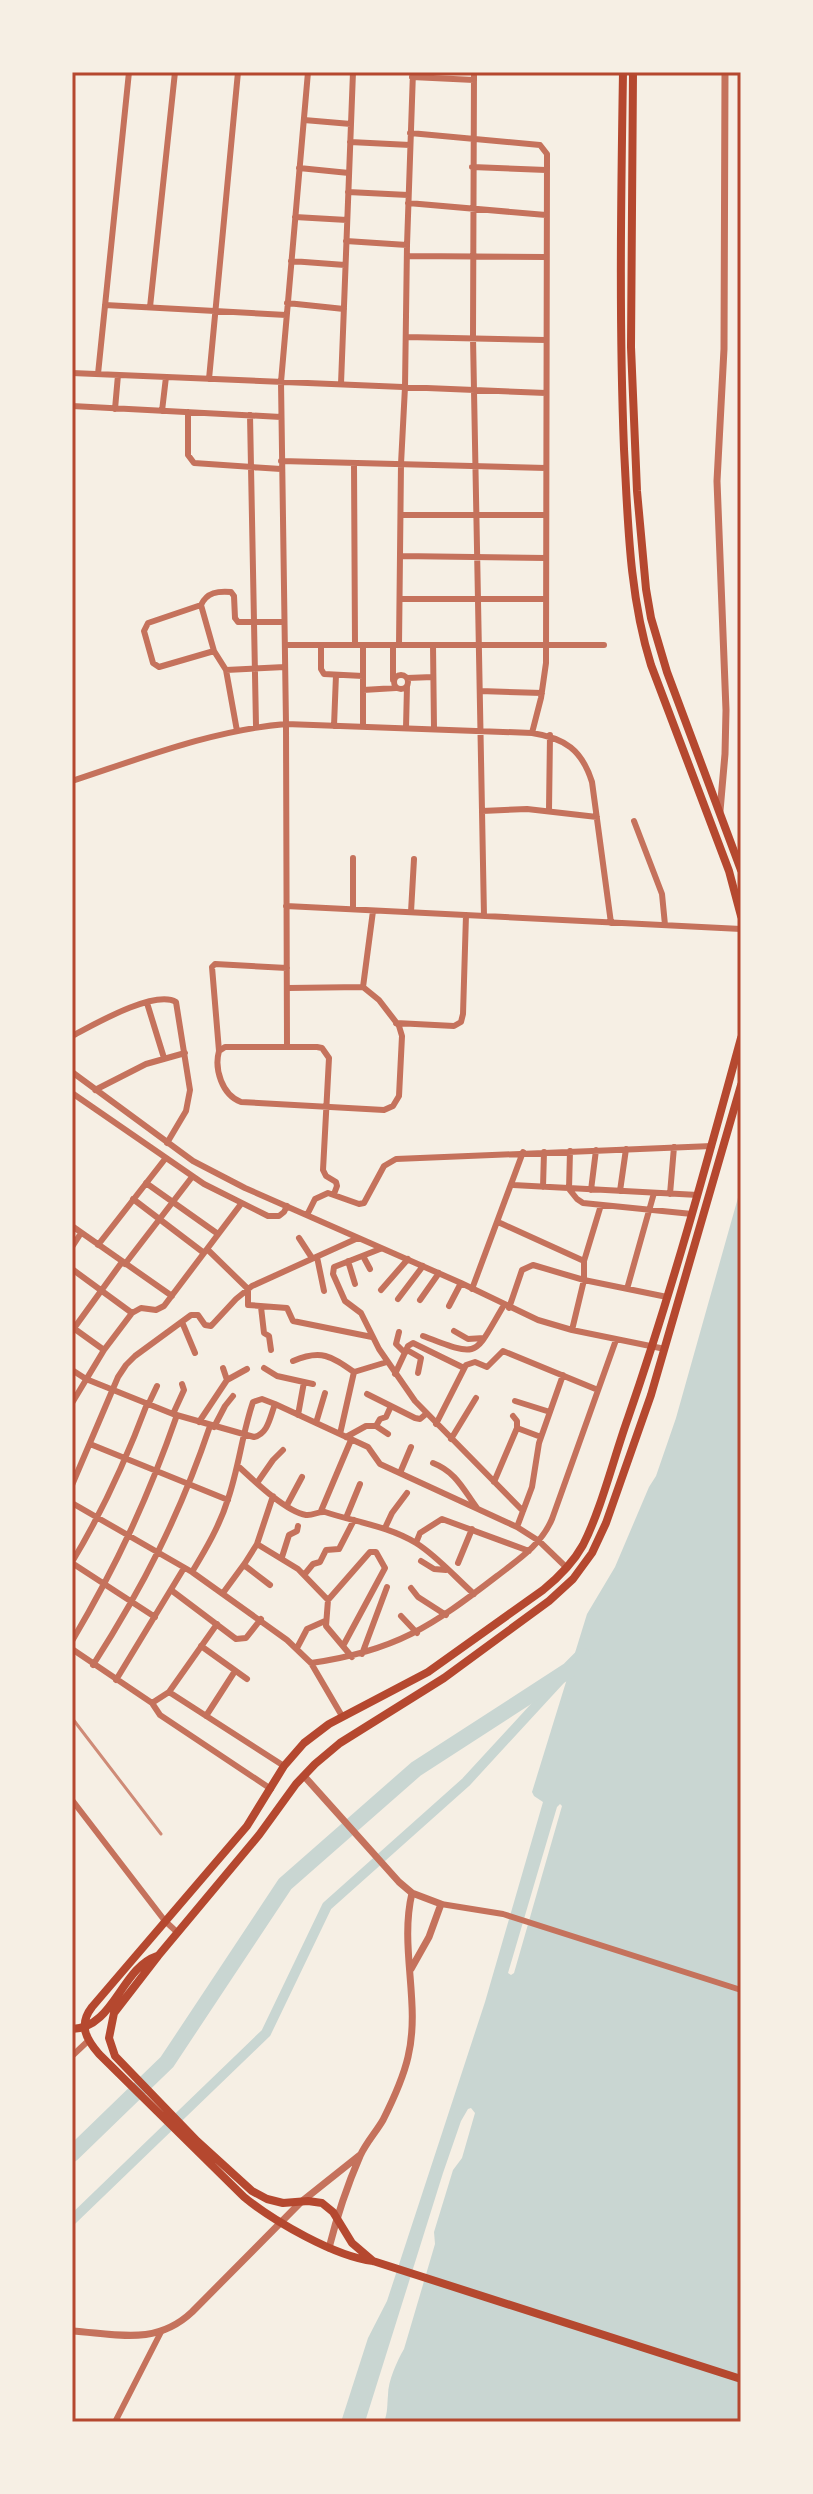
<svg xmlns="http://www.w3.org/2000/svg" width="813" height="2494" viewBox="0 0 813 2494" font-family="'Asap Condensed',sans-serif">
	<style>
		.water { fill: #c9d6d2; fill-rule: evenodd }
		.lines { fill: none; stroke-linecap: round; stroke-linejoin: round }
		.canal { stroke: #c9d6d2; stroke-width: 10 }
		.river { stroke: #c9d6d2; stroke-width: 16 }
		.minor { stroke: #c5725c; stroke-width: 6 }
		.tertiary { stroke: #c5725c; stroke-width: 7 }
		.secondary { stroke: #b5482f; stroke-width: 8 }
		.rail { stroke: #cf8b77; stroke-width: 3 }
		.neatline { fill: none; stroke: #b5482f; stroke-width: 3 }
	</style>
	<rect width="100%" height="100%" fill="#f6efe4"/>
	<path class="water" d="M741,1187v1235h-357c4,-10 3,-17 4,-27 0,-14 9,-34 16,-46l31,-105 -1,-12 19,-62 9,-12 13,-45 -4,-5 -3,1 -7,12 -18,52 -78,249h-24l27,-84 19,-37 98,-299 58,-200 -9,-6 -2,-4 55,-178 28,-47 34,-80 7,-11 20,-58zM560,1804l2,2 -48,167 -3,2 -3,-2 49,-166z"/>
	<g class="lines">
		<path class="canal" d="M72,2220l194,-187 61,-127 139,-124 103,-112"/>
		<path class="river" d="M72,2154l95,-92 118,-178 131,-115 153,-99 14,-14"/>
		<path class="minor" d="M474,72l-1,266 11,578
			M412,77l62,3
			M304,120l47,4
			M410,133l130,12 7,9 -1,509 -5,35 -9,35
			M350,142l60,3
			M472,167l74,3
			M299,168l50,5
			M348,192l60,3
			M408,203l138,12
			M295,217l52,3
			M346,241l61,4
			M407,256l138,1
			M291,261l54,4
			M287,303l57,6
			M105,305l181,10
			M150,307l25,-235
			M406,337l140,3
			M72,373l474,20
			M98,374l31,-302
			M209,379l29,-307
			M341,384l12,-312
			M72,406l209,11
			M115,409l3,-34
			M162,411l4,-34
			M188,412v43l6,8 87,6
			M250,415l6,311
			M281,461l265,7
			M354,463l1,182
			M401,515h145
			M400,556l146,2
			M400,599h146
			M201,605l-53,18 -4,8 9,32 6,4 55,-16
			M285,645h319
			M321,645v24l3,5 39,2
			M393,645v35
			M399,645l2,-181 4,-77 2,-142 6,-173
			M433,645l1,84
			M226,670l59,-3
			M394 682a7 7 0 1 1 14 0a7 7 0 1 1-14 0Z
			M407,678l26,-1
			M363,690l33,-2
			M480,691l62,2
			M334,726l2,-51
			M363,727v-82
			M406,728l1,-42
			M237,731l-11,-61 -12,-19 -13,-46c6,-13 17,-14 30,-13l3,4 1,22 3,4h46
			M72,781c70,-23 141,-51 214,-57l246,9c33,5 50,17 60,49l19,141
			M549,810l1,-75
			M482,811l45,-2 70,8
			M634,821l28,73 3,31
			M286,906l455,23
			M353,909v-51
			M411,912l3,-53
			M363,987l10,-76
			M288,988l75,-1 16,13 20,26 3,10 -3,60 -6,10 -9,4 -143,-8c-19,-7 -27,-33 -22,-51l6,-4h92l5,1 7,10 -6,112 3,6 10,6 1,4 -3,8
			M147,1003l17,55
			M396,1023l58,3 7,-4 2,-8 3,-99
			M72,1036c21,-11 83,-47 104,-34l14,88 -4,21 -19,32
			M287,1047l-1,-323 -5,-342 27,-310
			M219,1051l-7,-84 3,-3 72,4
			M72,1072l121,89 52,27 216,95 77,37 34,10 93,19
			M95,1090l51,-26 39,-11
			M72,1093l132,91 64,32h11l5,-4 3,-6
			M570,1151l-1,38 8,10 6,4 109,11
			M146,1183l72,51
			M513,1185l185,10
			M543,1187l1,-35
			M591,1190l5,-40
			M620,1191l6,-42
			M670,1194l4,-47
			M133,1199l71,54
			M307,1215l8,-16 13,-6 31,11 5,-1 20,-37 12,-7 316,-13
			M498,1222l86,39
			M72,1226l100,70
			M299,1238l13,20
			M98,1245l67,-86
			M72,1247l9,-14
			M207,1249l41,40v16l39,3 6,13 79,16
			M380,1249l-46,18 -1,7 12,27 16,12 18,36 36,52 108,110
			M363,1256l7,13
			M317,1257l7,34
			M348,1261l7,23
			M125,1264l67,-87
			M72,1269l60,44
			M472,1289l51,-137
			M627,1289l27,-96
			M381,1290l27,-31
			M398,1299l25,-33
			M420,1300l19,-27
			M449,1306l12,-23
			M261,1307l3,26 5,3 2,14
			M509,1308l13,-38 11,-5 51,15 83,17
			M182,1322l13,31
			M72,1327l32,23
			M572,1330l12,-50v-19l17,-56
			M72,1331l50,-69
			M454,1331l14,8 16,-1
			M399,1332l-3,12 9,9
			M423,1336c58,22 50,21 81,-31
			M407,1350l14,8 -3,15
			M293,1361c28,-12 38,-5 61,11
			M223,1368l4,12
			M264,1368l13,8 36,8
			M72,1370l14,9 87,35 81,23c14,-3 16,-20 21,-33l93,43 12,17 137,63 22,14 28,27
			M395,1374l13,-28 5,-3 51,25
			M367,1394l48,24 5,1 6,-5
			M515,1401l35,11
			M72,1403l32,-53 28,-37 9,-5 15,2 8,-4 77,-102
			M148,1405l9,-19
			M173,1414l11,-24 -2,-6
			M298,1415l6,-33
			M199,1422l28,-42 20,-11
			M316,1423l9,-30
			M436,1424l30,-59 9,-3 12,5 16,-16 95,39
			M376,1426l12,8
			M214,1427l11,-21 8,-10
			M517,1428l24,9
			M340,1434l14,-62 33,-10
			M346,1437l20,-11h10l4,-7 6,-2 5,-11
			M451,1439l25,-41
			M90,1444l138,56
			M433,1463c23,9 30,26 44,45
			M238,1466c14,13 48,46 68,49 7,1 12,-4 19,-3 30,10 63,14 91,31 21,13 39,34 58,51
			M400,1473l11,-26
			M494,1482l23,-54v-7l-4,-5
			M257,1483l16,-23 10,-10
			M72,1485l46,-108 8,-12 9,-9 56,-41h7l7,10 6,1 25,-27 16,-13 106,-48
			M72,1503l120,69 95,68 24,23 31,53
			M287,1505l15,-28
			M321,1511l30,-71
			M346,1518l14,-34
			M517,1527l15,-40 7,-44 24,-68
			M385,1528l7,-15 15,-20
			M416,1543l4,-10 22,-14 87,32
			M257,1544l41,25 30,31 -2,26 26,31
			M282,1557l7,-22 8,-4 1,-5
			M421,1561l13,8 12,1
			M72,1562c31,-51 54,-102 75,-158
			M72,1563l83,54
			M458,1563l14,-34
			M244,1565l26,20
			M192,1572c14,-23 28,-47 36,-73 11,-32 14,-65 25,-97l9,-3 13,5
			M304,1575l9,-11 7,-2 6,-12 13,-1 15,-29
			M411,1588l7,9 28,18
			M171,1590l65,49 10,-1 15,-19
			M223,1593l22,-30 12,-19 16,-48
			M328,1600l42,-48h6l9,16 -42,78
			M401,1616l16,17
			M72,1641c45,-76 76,-143 105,-226
			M201,1646l46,33
			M297,1648l10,-19 18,-8
			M72,1649l80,54 8,12 111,74
			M362,1654l25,-67
			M311,1663c85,-12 121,-37 186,-87 22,-17 44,-31 55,-57l64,-179
			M93,1665c50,-78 87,-150 117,-239
			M116,1680l68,-112
			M169,1692l115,74
			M152,1703l17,-11 48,-68
			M206,1716l29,-45
			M72,1800l93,121 13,12
			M441,1904l62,10 238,76
			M72,2056l16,-15
			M115,2422l46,-90"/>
		<path class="tertiary" d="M720,811l5,-57 1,-44 -9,-229 7,-132 1,-277
			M304,1776l95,106 13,11 29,11 -12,33 -18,32
			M329,2248c8,-32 18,-62 31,-92 6,-13 16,-24 23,-36 10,-20 20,-41 25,-63 13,-54 -9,-109 4,-164
			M72,2331c45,3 84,15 120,-19l109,-110 59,-47"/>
		<path class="secondary" d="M623,72c-2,125 -4,251 1,377 4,72 5,146 27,216l78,206 12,45
			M633,72l-2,275 6,144 9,98 5,29 16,54 74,198
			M741,1038c-35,128 -70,256 -113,380 -14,39 -27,92 -45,127 -10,18 -24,32 -40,45l-115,82 -99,52 -25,19 -20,23 -37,60 -155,181c-14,18 -6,32 7,47l145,143c29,24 92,60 129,64l368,118
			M72,2029c42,-1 49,-61 85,-73
			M373,2261l-21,-18 -19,-31 -11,-9 -14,-2 -25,2 -16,-4 -15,-8 -55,-50 -82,-85 -6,-18 5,-25 44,-57 101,-121 37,-51 19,-20 25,-21 104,-65 105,-77 24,-22 19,-26 14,-30 45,-128 90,-310"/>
		<path class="rail" d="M72,1718l89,116"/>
	</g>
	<rect width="813" height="2494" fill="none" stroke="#f6efe4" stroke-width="148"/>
	<rect x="74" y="74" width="665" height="2346" class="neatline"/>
</svg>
